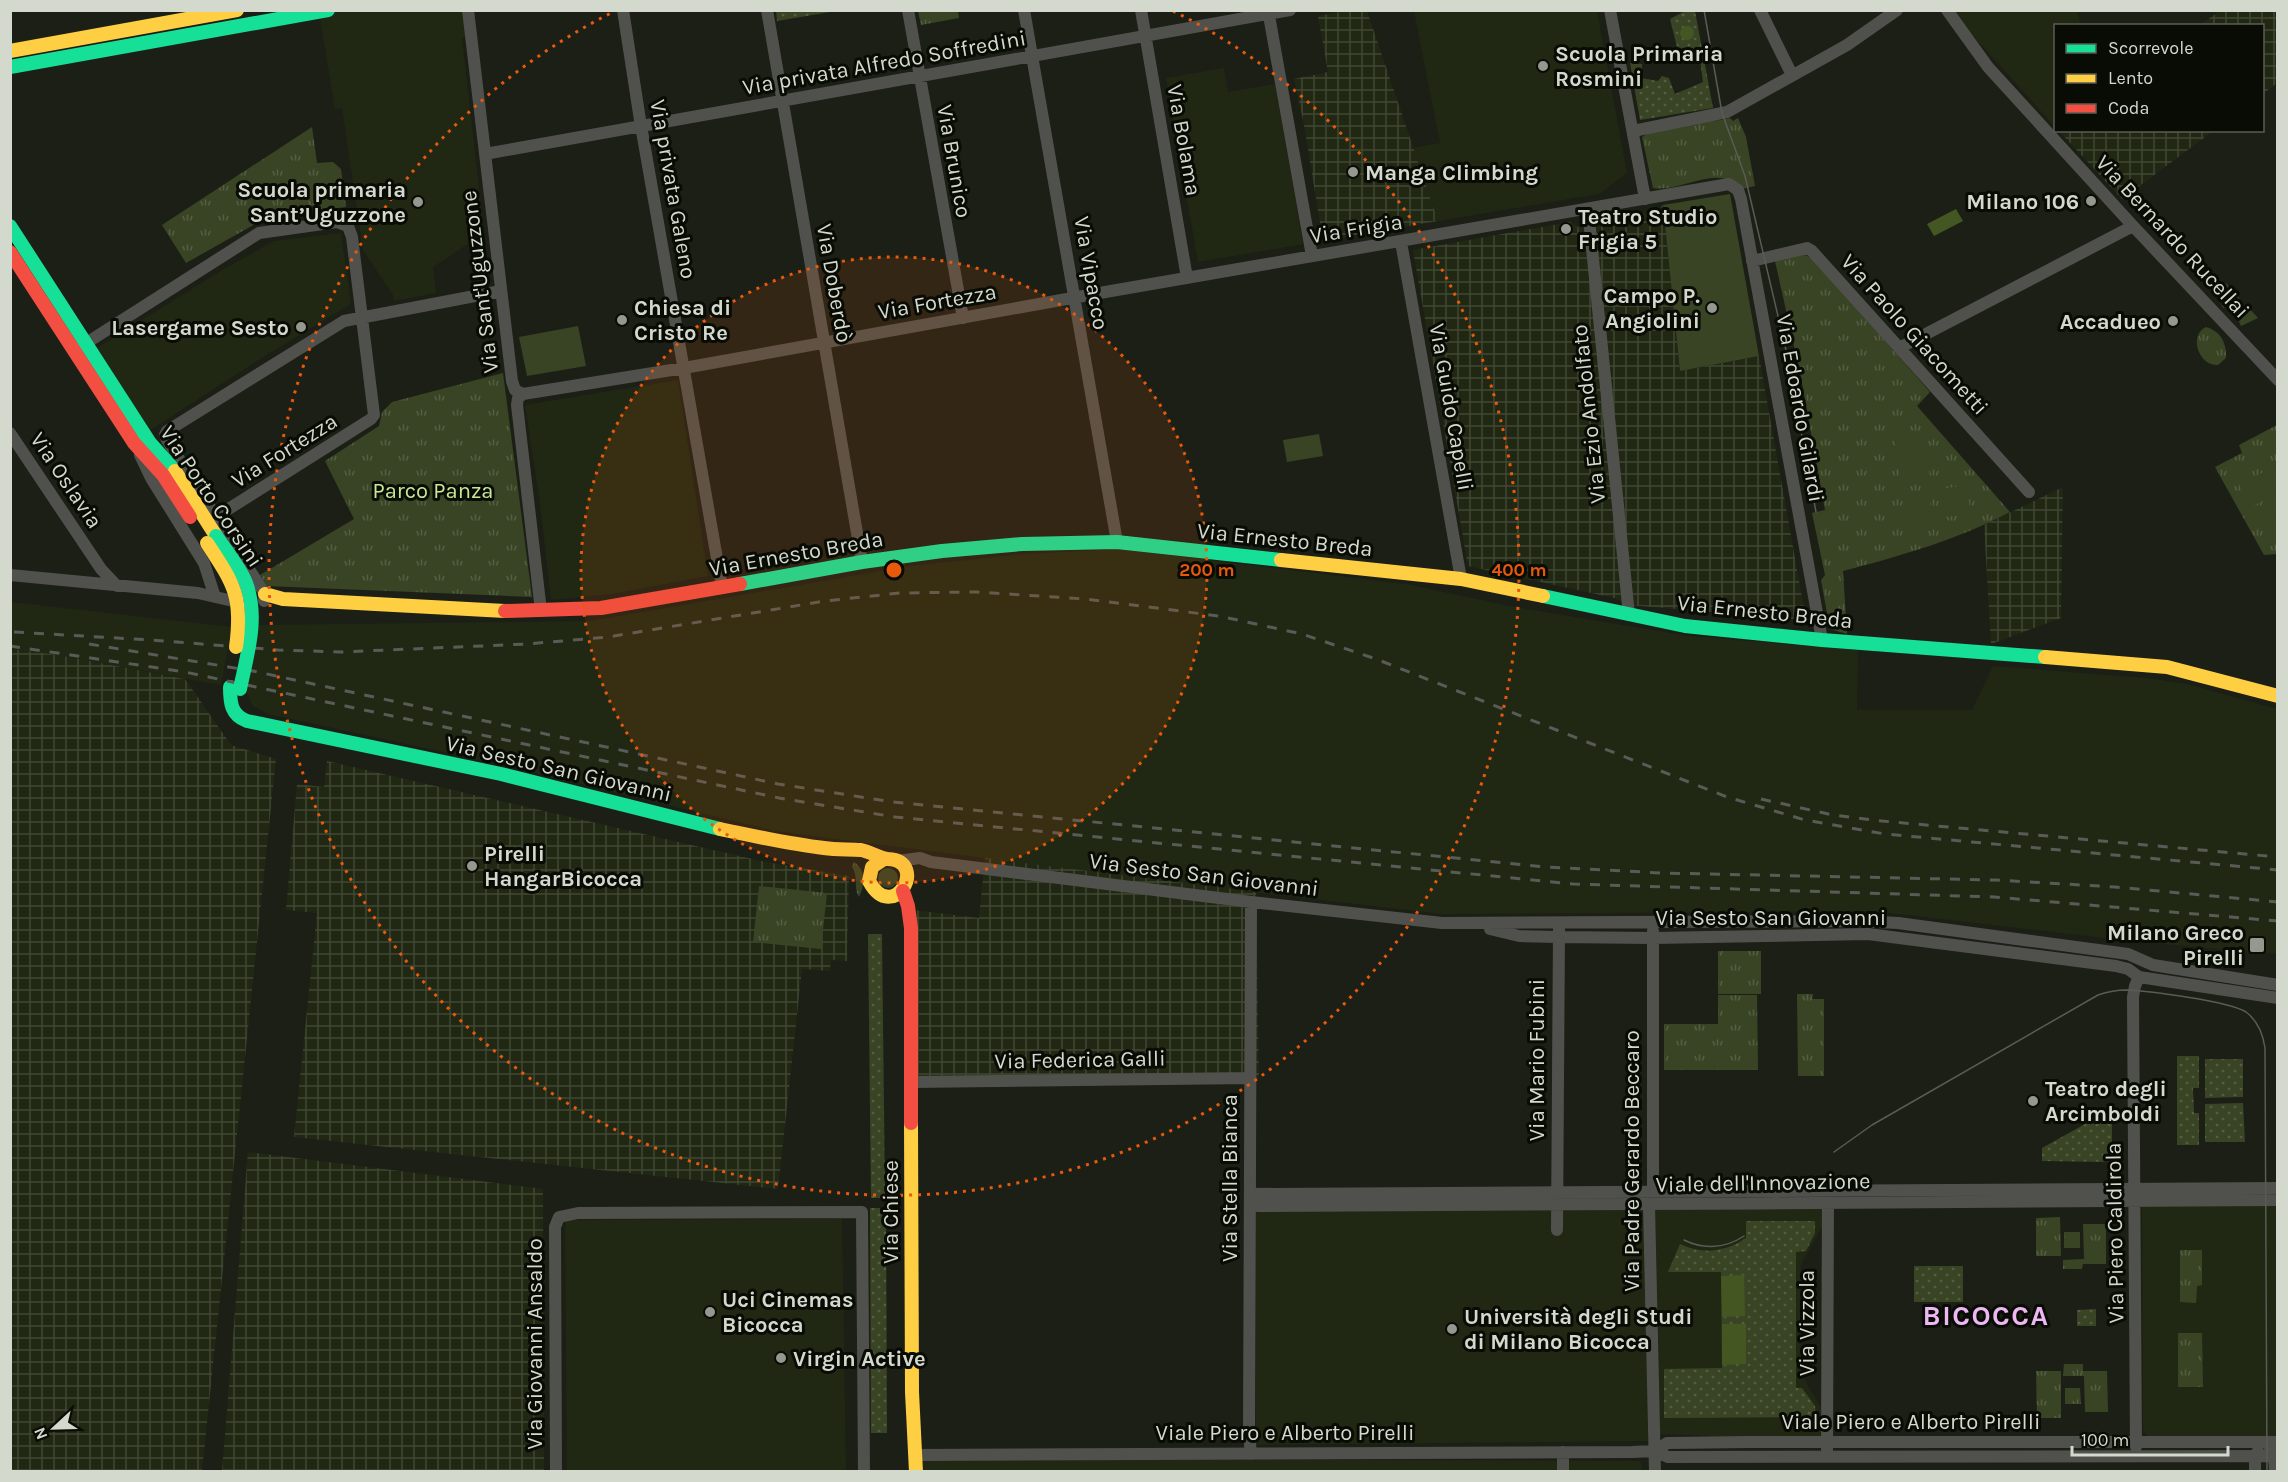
<svg xmlns="http://www.w3.org/2000/svg" width="2288" height="1482" viewBox="0 0 2288 1482" font-family="Karla,sans-serif">
	<style>
		.built { fill: #202813 }
		.industrial { fill: url(#industrial-grid) }
		.grass { fill: url(#grass-tufts) }
		.garden { fill: url(#garden-dots) }
		.pitch { fill: #394425 }
		.water { fill: #445622 }
		.lines { fill: none; stroke-linecap: round; stroke-linejoin: round }
		.street { stroke: #50514d; stroke-width: 12 }
		.fast { stroke: #16e098; stroke-width: 14 }
		.slow { stroke: #ffcf43; stroke-width: 14 }
		.jam { stroke: #f24e42; stroke-width: 14 }
		.tram { stroke: #595b57; stroke-width: 1.5 }
		.rail { stroke: #595b57; stroke-width: 3; stroke-dasharray: 10 10; stroke-linecap: butt }
		.fast-bridge { stroke: #16e098; stroke-width: 14 }
		.slow-bridge { stroke: #ffcf43; stroke-width: 14 }
		.ring { fill: none; stroke: #e8590c; stroke-width: 3; stroke-dasharray: 3 6 }
		.poi-dot { fill: #94988e; stroke: #090b05; stroke-width: 2 }
		.labels { text-anchor: middle; stroke-width: 6; stroke-linejoin: round; paint-order: stroke }
		.poi-label { font-size: 22px; font-weight: bold; fill: #d4d9ce; stroke: #090b05; text-anchor: start }
		.street-label { font-size: 22px; fill: #d4d9ce; stroke: #090b05 }
		.park-label { font-size: 22px; fill: #c8e893; stroke: #090b05 }
		.district-label { font-size: 28px; font-weight: bold; letter-spacing: 1.5px; fill: #edb7f3; stroke: #090b05 }
		.centre { fill: #e8590c; stroke: #090b05; stroke-width: 3 }
		.ring-label { font-size: 18px; text-anchor: middle; font-weight: bold; fill: #e8590c; stroke: #090b05; stroke-width: 6; stroke-linejoin: round; paint-order: stroke }
	</style>
	<defs>
		<pattern id="industrial-grid" width="8" height="8" patternUnits="userSpaceOnUse" patternTransform="scale(1.5)"><rect width="8" height="8" fill="#202813"/><path d="M0 4h8M4 0v8" fill="none" stroke="#404734"/></pattern>
		<pattern id="grass-tufts" width="24" height="20" patternUnits="userSpaceOnUse" patternTransform="scale(1.5)"><rect width="24" height="20" fill="#394425"/><path d="M3 7l-1-3M5 7V3M7 7l1-3M15 17l-1-3M17 17v-4M19 17l1-3" fill="none" stroke="#555e43"/></pattern>
		<pattern id="garden-dots" width="8" height="8" patternUnits="userSpaceOnUse" patternTransform="scale(1.5)"><rect width="8" height="8" fill="#394425"/><path d="M2 2h.1M6 6h.1" fill="none" stroke="#555e43" stroke-width="1.8" stroke-linecap="round"/></pattern>
	</defs>
	<rect width="100%" height="100%" fill="#1c1f16"/>
	<path class="built" d="M328,10l140,1 3,26 -9,1 22,195 -51,34 3,26 -42,8 -1,-6 -30,-45 -21,-142 -7,1 -16,-97z
		M1414,11h183l30,162 -28,21 -161,27 -25,-73 27,-5z
		M1953,11h123l6,14 -26,1 -1,101 -96,-107z
		M1224,68l4,24 47,-8 28,160 -105,18 -32,-184z
		M341,233l10,71 -88,53 -114,74 -52,-83 122,-76 55,-31z
		M678,380l30,196 -96,18 -61,6 -11,-97 -15,-98z
		M1120,549l291,36 98,21 179,30 170,14 -1,60h115l21,-44 153,12 41,6 90,25v245l-147,-13 -257,-30 -430,3 -268,-31 -400,-52 -290,-70 -217,-47 -15,-8 -7,-15 12,-66 332,-4 320,-55 112,-12z
		M11,602l221,25 -11,58 -163,-30 -47,-6z
		M2277,1206v231h-129l-5,-7 -1,-223z
		M1653,1208h169l2,5v10l-23,42 -1,65 2,46 19,31v30l-26,2 -135,-5z
		M1647,1210l1,231 -392,4v-231l3,-3z
		M842,1219l4,252h-279l-2,-251z
		M920,1458l721,3 1,10 -722,1z"/>
	<path class="industrial" d="M1351,10l16,1 71,210 -115,20 -19,-116 -10,-46 34,-7 -10,-56z
		M2221,10l56,1v72l-14,11 -1,-68 -62,-1z
		M2059,131h-1h155l-91,68z
		M1663,205l17,166 79,-15 47,264 -177,-15 -15,-7 -146,-32 -55,-316 157,-28 10,6 79,-19z
		M2063,487l-2,131 -70,26 -7,-119z
		M11,649l47,6 127,24 46,66 45,14 -74,712h-191z
		M327,761l434,100 88,15 -2,85 -16,-1 -1,11 -28,-2 -24,220 -484,-52 23,-224 -31,-3 11,-126 27,3z
		M985,858l271,34 3,187 -343,6 -2,-175 65,8z
		M248,1152l295,37 1,282h-322z"/>
	<path class="grass" d="M918,11h40l1,7 -38,7z
		M1730,118l3,3 5,-3 8,19 9,49 -13,3c-27,-27 -58,4 -89,-1l-11,-51 20,-12 59,-5z
		M312,127l5,36 16,-1 8,7 5,38 -64,8 -20,5 -76,43 -24,-38z
		M1800,253l12,5 118,134 -13,14 93,106c-53,28 -110,44 -167,59l4,63 -17,-5 -1,-5 -8,-44 4,-5 -13,-62 13,-3 -24,-133 -26,-116z
		M2226,283l14,16 -17,9 -9,-20z
		M2247,306l11,12 -17,8 -5,-11z
		M2206,327c15,4 21,17 20,31l-8,7c-19,1 -30,-29 -12,-38z
		M503,373l29,224 -265,-11 -7,-11 94,-56 -29,-58 54,-35 3,-14 10,-10z
		M2277,425v129l-13,1 -49,-88 27,-14 -3,-8z
		M854,862c12,8 11,23 5,35 -6,-9 0,-20 -7,-30z
		M878 878a10 10 0 1 1 20 0a10 10 0 1 1-20 0Z
		M759,886l68,7 -6,56 -68,-7z
		M1718,951h43v43h-43z
		M1797,994h16l-1,5h12v77h-26z
		M1718,995h39l1,75h-94v-46h54z
		M2060,1217l1,39h-25v-38z
		M2083,1224h23v40h-23l-1,5h-19v-9l21,-1z
		M2064,1232h16v16h-16z
		M2180,1250h22v35l-5,1 -1,17 -16,-1z
		M2178,1333h24l1,54h-25z
		M2064,1364h19v7h24l1,41h-23l-1,-36h-21z
		M2036,1371h25v47h-24z
		M2065,1388h15l1,16h-16z"/>
	<path class="garden" d="M776,10h60v1l-59,10z
		M1685,11h10l18,97 -73,12 -10,-57 12,1 -1,14 17,3 4,-5 7,2 6,16 28,-12 -4,-30 -22,-5 -7,-28z
		M868,934h14l3,264h-14z
		M2177,1056h22v32h-6l1,25h5v32h-22z
		M2205,1059h38v38l-38,1z
		M2243,1103l2,39h-40v-38z
		M2112,1109v53l-70,-1v-13z
		M870,1208h16l1,225h-16z
		M1746,1221h69v12l-9,18 -10,1v136h6l13,18 1,11 -152,1v-49l58,-1 -1,-96h-53l12,-28c23,11 45,8 66,-6z
		M1914,1266h49v36h-49z
		M2096,1309v17h-19v-16z"/>
	<path class="pitch" d="M1730,194l29,162 -79,15 -17,-166z
		M578,326l8,40 -59,10 -8,-39z
		M1319,434l4,22 -36,6 -4,-22z
		M1923,436l8,46 -29,5 -8,-47z
		M2277,465v28l-26,14 -12,-22z
		M1966,485l5,28 -24,4 -5,-28z
		M1928,492l7,36 -24,4 -6,-36z
		M2277,512v31l-5,3 -13,-24z"/>
	<path class="water" d="M1680 33a7 7 0 1 1 14 0a7 7 0 1 1-14 0Z
		M1956,209l7,12 -29,15 -7,-12z
		M1744,1275l1,41 -23,1 -1,-41z
		M1722,1324h24v40l-24,1z"/>
	<g class="lines">
		<path class="street" d="M468,10l44,371 3,9 8,4
			M623,10l17,110 82,467
			M767,10l95,552
			M908,10l55,308
			M1024,10l93,532
			M1141,10l46,268
			M1268,10l44,246
			M1610,10l35,189
			M1760,10l32,65
			M1947,10l41,57 145,159 145,154
			M1633,131l94,-19 120,-67 50,-35
			M485,154l805,-144
			M1588,209l41,406
			M1401,242l60,337
			M1752,261l55,-13 5,3 217,241
			M80,347l179,-114 78,-11 11,4 4,11 22,178 -3,4 -152,96
			M1899,348l234,-122
			M523,394l161,-26 427,-77 618,-107 9,6 3,9 81,441
			M523,394l-5,4 -1,7 24,206
			M10,433l91,136 16,17
			M140,455l11,23 53,85 11,34
			M219,515l-6,-3 -46,-72 -2,-5 2,-4 177,-110 157,-30
			M219,515v8l46,71 -1,7
			M10,575l188,18 35,8
			M898,861l22,-3 11,4 320,40 191,21 416,-2 40,2 230,31 25,11 125,20
			M1490,929l29,7 39,1 95,1 215,-4 248,32 12,3 11,8
			M1653,931v261l-4,14 6,266
			M2139,977l139,21
			M911,1082l339,-4
			M1250,1194l1028,-6
			M1250,1206c343,0 685,-5 1028,-6
			M1557,1230l2,-301
			M2136,1447l-3,-450 2,-11 4,-9
			M1827,1450l1,-256
			M2270,1450l4,6 1,16
			M1655,1451l13,6 610,-1
			M1251,1454l-2,-20 2,-532
			M916,1455l716,-3 23,-1 12,-8 82,-1h529
			M556,1472l-1,-245 4,-10 19,-4 284,-1 2,260
			M1563,1472v-20
			M2255,1472v-16l3,-5"/>
		<path class="fast" d="M10,67l318,-57
			M10,226l140,217 25,28
			M740,584l122,-22 80,-11 80,-7 95,-2 164,18
			M1543,596l142,30 137,14 223,17
			M230,687c0,16 1,28 17,34l254,53 219,55"/>
		<path class="slow" d="M10,51l227,-41
			M175,471l41,65
			M1281,560l180,19 82,17
			M265,594l18,5 222,12
			M2045,657l122,10 111,29
			M720,829c34,7 69,15 104,19 13,2 25,1 37,2 10,2 18,8 27,9 42,2 5,67 -19,22l3,-14 12,-8
			M911,1123l1,269 4,80"/>
		<path class="jam" d="M10,252l124,191 29,32 27,42
			M505,611l96,-3 139,-24
			M903,891l5,15 3,22v195"/>
		<path class="tram" d="M1704,10l18,103 23,63 41,174 30,162
			M1834,1152l38,-27 226,-130c9,-3 18,-5 28,-5 22,1 103,11 120,22 12,9 17,22 19,36l2,424
			M1684,1240c20,10 42,8 60,-4"/>
		<path class="rail" d="M14,632l137,8 127,10 63,2 186,-8 81,-7 217,-36 75,-8 77,-1 108,7 134,17 83,18 74,25 351,138 78,23 80,14 393,36
			M89,644l164,27 525,113 115,18 652,65 117,6 333,7 120,7 163,15
			M10,646l175,26 594,126 116,19 678,67 421,13 284,24
			M1761,799l72,16 49,6 396,36"/>
		<path class="fast-bridge" d="M216,536c10,15 23,30 30,47 13,35 1,72 -6,106"/>
		<path class="slow-bridge" d="M207,543c27,41 36,54 29,104"/>
	</g>
	<circle cx="894" cy="570" r="313" fill="#e8590c" fill-opacity=".12"/>
	<g class="ring">
		<circle cx="894" cy="570" r="313"/>
		<path d="M1173 11A625 625 0 1 1 615 11"/>
	</g>
	<g class="poi-dot">
		<circle cx="1543" cy="66" r="6"/>
		<circle cx="1353" cy="172" r="6"/>
		<circle cx="2091" cy="201" r="6"/>
		<circle cx="418" cy="202" r="6"/>
		<circle cx="1566" cy="229" r="6"/>
		<circle cx="1712" cy="308" r="6"/>
		<circle cx="622" cy="320" r="6"/>
		<circle cx="2173" cy="321" r="6"/>
		<circle cx="301" cy="327" r="6"/>
		<circle cx="472" cy="866" r="6"/>
		<rect x="2249" y="937" width="16" height="16" rx="3"/>
		<circle cx="2033" cy="1101" r="6"/>
		<circle cx="710" cy="1312" r="6"/>
		<circle cx="1452" cy="1329" r="6"/>
		<circle cx="781" cy="1358" r="6"/>
	</g>
	<g class="labels">
		<g class="poi-label">
			<text x="1555" y="61">Scuola Primaria<tspan x="1555" dy="25">Rosmini</tspan></text>
			<text x="1365" y="180">Manga Climbing</text>
			<text x="406" y="197" text-anchor="end">Scuola primaria<tspan x="406" dy="25">Sant’Uguzzone</tspan></text>
			<text x="2079" y="209" text-anchor="end">Milano 106</text>
			<text x="1578" y="224">Teatro Studio<tspan x="1578" dy="25">Frigia 5</tspan></text>
			<text x="1700" y="303" text-anchor="end">Campo P.<tspan x="1700" dy="25">Angiolini</tspan></text>
			<text x="634" y="315">Chiesa di<tspan x="634" dy="25">Cristo Re</tspan></text>
			<text x="2161" y="329" text-anchor="end">Accadueo</text>
			<text x="289" y="335" text-anchor="end">Lasergame Sesto</text>
			<text x="484" y="861">Pirelli<tspan x="484" dy="25">HangarBicocca</tspan></text>
			<text x="2244" y="940" text-anchor="end">Milano Greco<tspan x="2244" dy="25">Pirelli</tspan></text>
			<text x="2045" y="1096">Teatro degli<tspan x="2045" dy="25">Arcimboldi</tspan></text>
			<text x="722" y="1307">Uci Cinemas<tspan x="722" dy="25">Bicocca</tspan></text>
			<text x="1464" y="1324">Università degli Studi<tspan x="1464" dy="25">di Milano Bicocca</tspan></text>
			<text x="793" y="1366">Virgin Active</text>
		</g>
		<g class="street-label">
			<text transform="translate(884 62) rotate(-10)" y="8">Via privata Alfredo Soffredini</text>
			<text transform="translate(1185 140) rotate(80)" y="8">Via Bolama</text>
			<text transform="translate(955 161) rotate(80)" y="8">Via Brunico</text>
			<text transform="translate(674 189) rotate(80)" y="8">Via privata Galeno</text>
			<text transform="translate(1356 228) rotate(-9)" y="8">Via Frigia</text>
			<text transform="translate(2173 236) rotate(47)" y="8">Via Bernardo Rucellai</text>
			<text transform="translate(1092 273) rotate(80)" y="8">Via Vipacco</text>
			<text transform="translate(479 282) rotate(-97)" y="8">Via Sant'Uguzzone</text>
			<text transform="translate(835 283) rotate(80)" y="8">Via Doberdò</text>
			<text transform="translate(937 301) rotate(-10)" y="8">Via Fortezza</text>
			<text transform="translate(1915 334) rotate(48)" y="8">Via Paolo Giacometti</text>
			<text transform="translate(1452 407) rotate(80)" y="8">Via Guido Capelli</text>
			<text transform="translate(1801 408) rotate(80)" y="8">Via Edoardo Gilardi</text>
			<text transform="translate(1588 414) rotate(-96)" y="8">Via Ezio Andolfato</text>
			<text transform="translate(284 450) rotate(-32)" y="8">Via Fortezza</text>
			<text transform="translate(67 480) rotate(56)" y="8">Via Oslavia</text>
			<text transform="translate(212 496) rotate(56)" y="8">Via Porto Corsini</text>
			<text transform="translate(1285 539) rotate(6)" y="8">Via Ernesto Breda</text>
			<text transform="translate(796 553) rotate(-10)" y="8">Via Ernesto Breda</text>
			<text transform="translate(1765 611) rotate(6)" y="8">Via Ernesto Breda</text>
			<text transform="translate(559 768) rotate(13)" y="8">Via Sesto San Giovanni</text>
			<text transform="translate(1204 874) rotate(7)" y="8">Via Sesto San Giovanni</text>
			<text x="1771" y="925">Via Sesto San Giovanni</text>
			<text transform="translate(1080 1059) rotate(-1)" y="8">Via Federica Galli</text>
			<text transform="translate(1536 1060) rotate(-90)" y="8">Via Mario Fubini</text>
			<text transform="translate(1631 1161) rotate(-90)" y="8">Via Padre Gerardo Beccaro</text>
			<text transform="translate(1229 1178) rotate(-90)" y="8">Via Stella Bianca</text>
			<text transform="translate(1763 1182) rotate(-1)" y="8">Viale dell'Innovazione</text>
			<text transform="translate(890 1212) rotate(-90)" y="8">Via Chiese</text>
			<text transform="translate(2114 1233) rotate(-91)" y="8">Via Piero Caldirola</text>
			<text transform="translate(1806 1323) rotate(-90)" y="8">Via Vizzola</text>
			<text transform="translate(534 1344) rotate(-90)" y="8">Via Giovanni Ansaldo</text>
			<text x="1911" y="1429">Viale Piero e Alberto Pirelli</text>
			<text x="1285" y="1440">Viale Piero e Alberto Pirelli</text>
		</g>
		<g class="park-label">
			<text x="433" y="498">Parco Panza</text>
		</g>
		<g class="district-label">
			<text x="1986" y="1325">BICOCCA</text>
		</g>
	</g>
	<circle cx="894" cy="570" r="9" class="centre"/>
	<g class="ring-label">
		<text x="1207" y="576">200 m</text>
		<text x="1519" y="576">400 m</text>
	</g>
	<rect width="2288" height="1482" fill="none" stroke="#d4d9ce" stroke-width="24"/>
	<rect x="2054" y="24" width="210" height="108" fill="#090b05" stroke="#5a5d55" stroke-width="1.5"/>
	<rect x="2066" y="44" width="30" height="9" fill="#16e098" stroke="#5a5d55" stroke-width="1.5"/>
	<text x="2108" y="54" font-size="18" fill="#d4d9ce">Scorrevole</text>
	<rect x="2066" y="74" width="30" height="9" fill="#ffcf43" stroke="#5a5d55" stroke-width="1.5"/>
	<text x="2108" y="84" font-size="18" fill="#d4d9ce">Lento</text>
	<rect x="2066" y="104" width="30" height="9" fill="#f24e42" stroke="#5a5d55" stroke-width="1.5"/>
	<text x="2108" y="114" font-size="18" fill="#d4d9ce">Coda</text>
	<g transform="translate(54 1428) rotate(248)" stroke="#090b05" stroke-width="4.5" paint-order="stroke">
	<path d="M0-4.5L10 22L0 15L-10 22Z" fill="#d4d9ce"/>
	<text y="-9" font-size="16" font-weight="bold" text-anchor="middle" fill="#d4d9ce">N</text>
	</g>
	<path d="M2072 1446v9h156v-9" fill="none" stroke="#d4d9ce" stroke-width="3"/>
	<text x="2081" y="1446" font-size="18" fill="#d4d9ce" stroke="#090b05" stroke-width="4.5" paint-order="stroke">100 m</text>
</svg>
